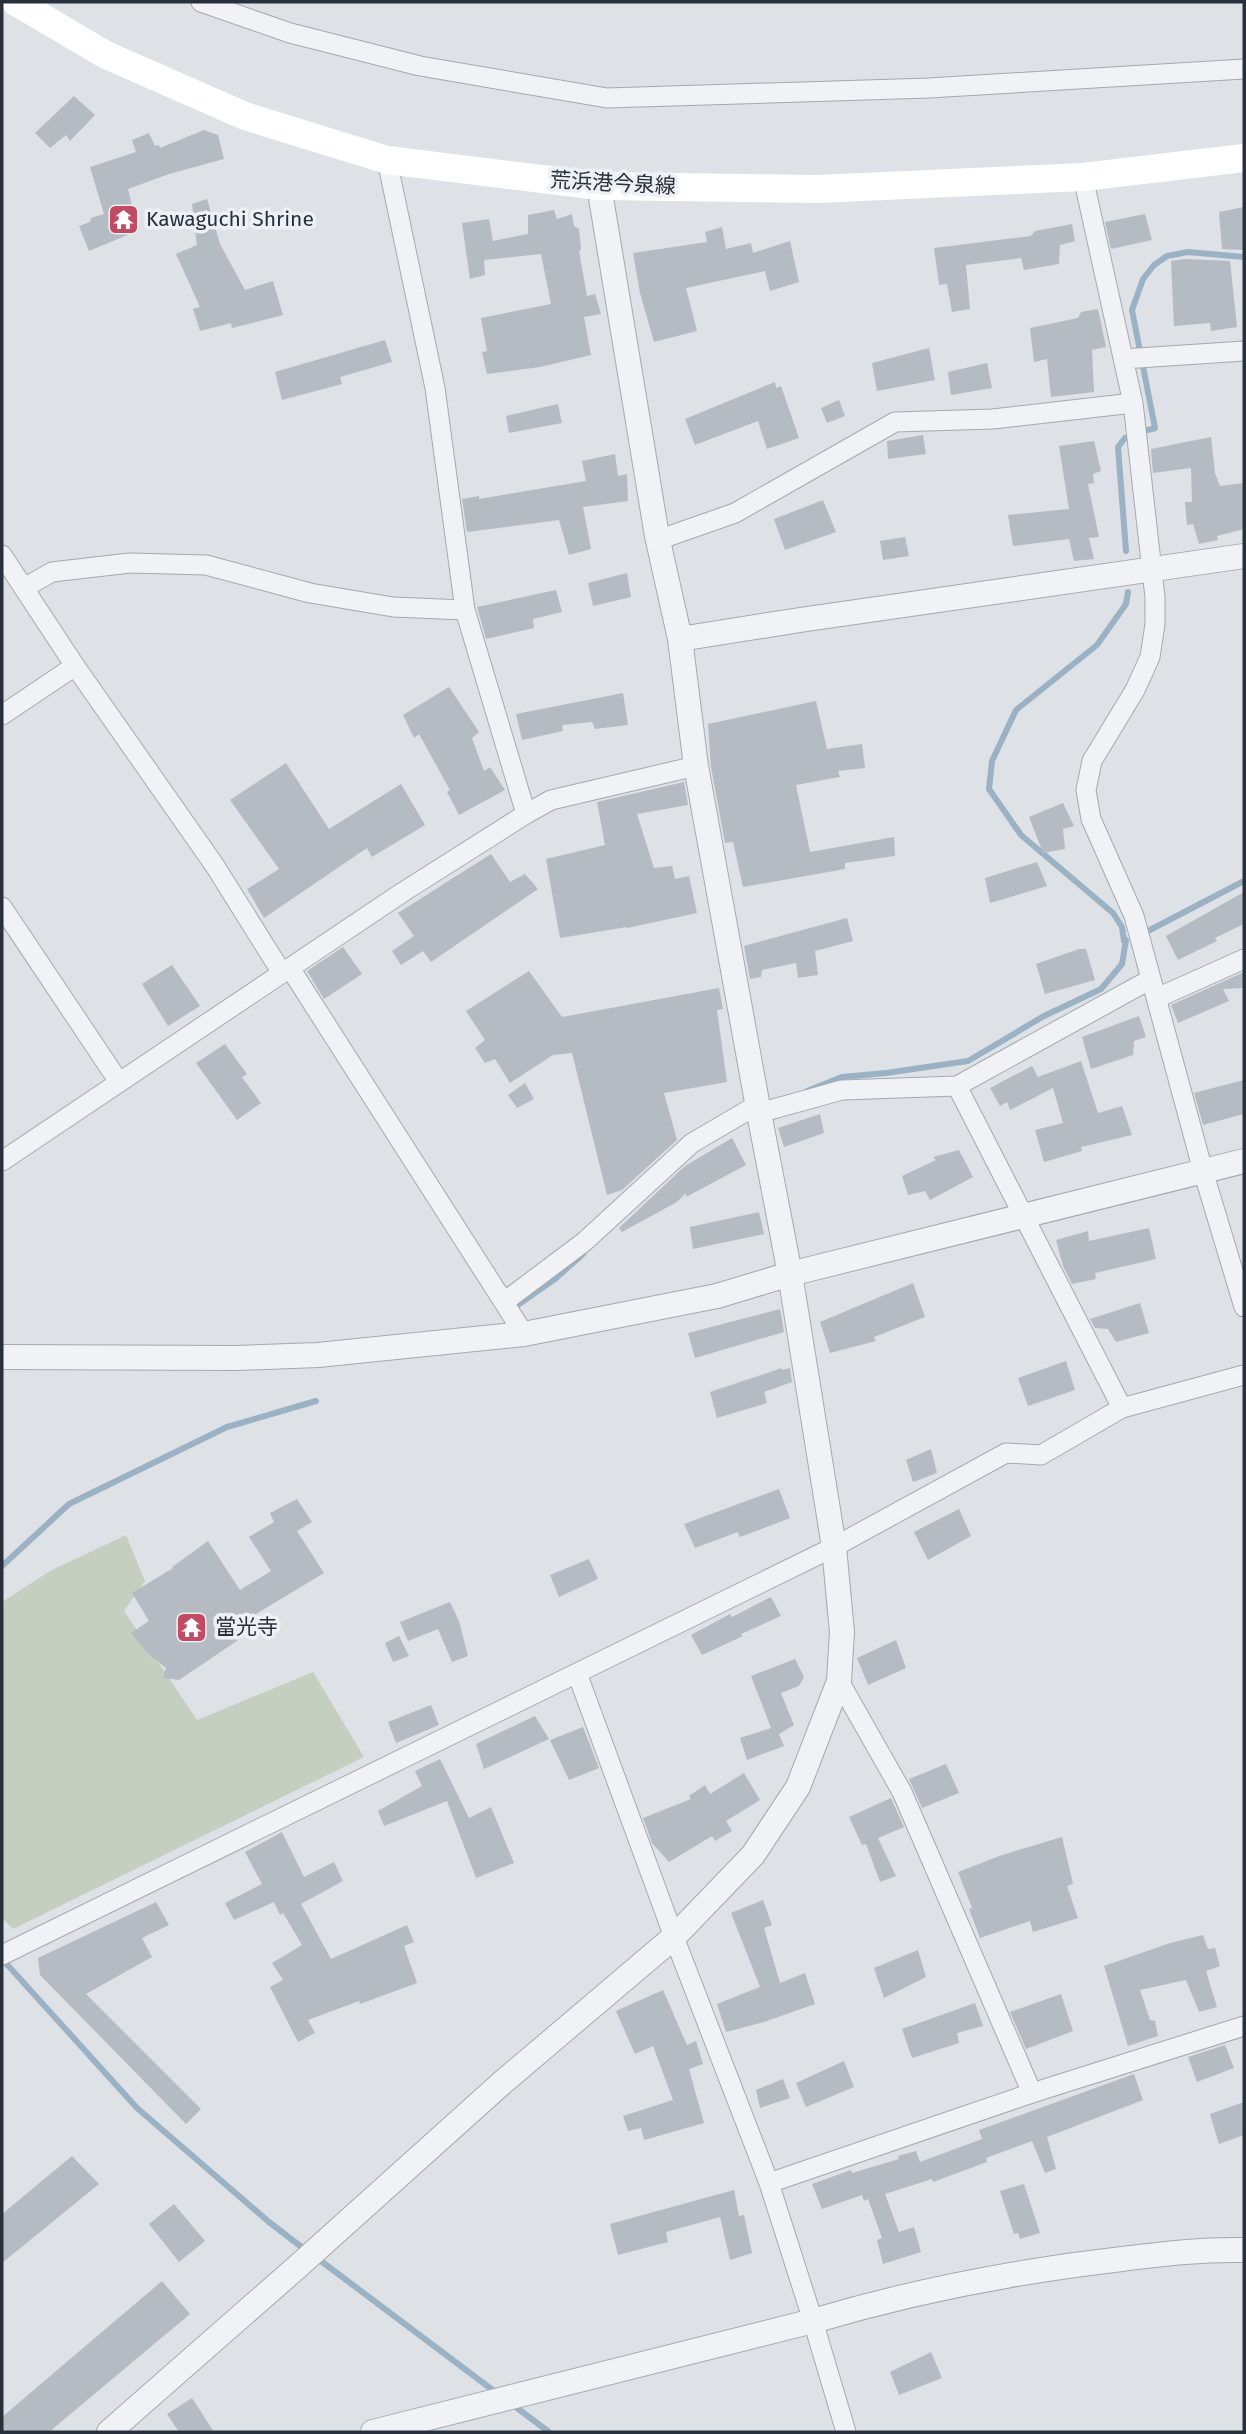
<svg xmlns="http://www.w3.org/2000/svg" width="1246" height="2434" viewBox="0 0 1246 2434" font-family="'Fira Sans','Noto Sans JP',sans-serif">
	<style>
		.green { fill: #c4cfc0 }
		.lines { fill: none; stroke-linecap: round; stroke-linejoin: round }
		.stream { stroke: #9bb1c4; stroke-width: 6 }
		.building { fill: #b5bbc2 }
		.minor-casing { stroke: #a4a9b0; stroke-width: 21 }
		.tertiary-casing { stroke: #a4a9b0; stroke-width: 26 }
		.minor { stroke: #f0f2f5; stroke-width: 19 }
		.tertiary { stroke: #f0f2f5; stroke-width: 24 }
		.secondary { stroke: #fff; stroke-width: 28 }
		.labels { text-anchor: middle; stroke-width: 7; stroke-linejoin: round; paint-order: stroke }
		.street-label { font-size: 21px; fill: #28303c; stroke: #edf0f4 }
		.poi-label { font-size: 21px; fill: #28303c; stroke: #edf0f4; text-anchor: start }
	</style>
	<rect width="100%" height="100%" fill="#dee2e6"/>
	<path class="green" d="M126,1535l19,46 -21,30 73,109 116,-48 51,85 -351,172 -11,-11v-316l48,-31z"/>
	<g class="lines">
		<path class="stream" d="M1148,430l7,-2 -23,-118 11,-31 11,-14 13,-9 21,-4 56,5
			M1125,438l-7,9 8,104
			M1148,931l96,-50
			M1124,941l-2,-14 -9,-14 -92,-78 -32,-46 3,-28 24,-51 81,-65 29,-41 2,-12
			M807,1091l35,-14 44,-4 82,-12 76,-45 57,-27 21,-25 4,-24
			M519,1304l36,-25 28,-25
			M2,1566l67,-62 158,-77 89,-26
			M3,1960l134,148 132,114 39,30
			M317,2258l181,136
			M513,2405l36,27"/>
	</g>
	<path class="building" d="M74,96l21,19 -25,26 -4,-6 -16,13 -15,-15z
		M204,130l14,5 6,24 -55,15 -41,15 8,33 -6,12 -41,17 -10,-25 11,-4 1,-4 13,-4 -14,-47 46,-15 -4,-12 17,-7 6,13 4,-1 1,3z
		M207,199l13,45 25,46 28,-9 10,34 -51,13 -1,-5 -31,8 -7,-22 7,-2 -24,-53 21,-9 -5,-41z
		M1244,207v43l-22,-1 -3,-37z
		M554,210l3,9 15,-5 2,12 5,3 2,21 -2,1 8,45 8,-2 6,20 -17,3 7,38 -51,12 -53,7 -5,-22 5,-1 -6,-33 70,-14 -10,-50 -57,6 1,15 -15,4 -8,-56 27,-4 4,22 35,-7v-19z
		M1145,214l7,26 -41,9 -6,-27z
		M1072,224l3,17 -15,4 -1,19 -35,6 -3,-12 -55,7 4,44 -18,3 -5,-28 -8,1 -5,-37 97,-12 4,-5z
		M722,227l4,22 25,-6 2,10 37,-12 9,41 -29,9 -5,-20 -79,17 11,43 -43,11 -14,-49 -7,-40 74,-11 -2,-10z
		M1185,259l45,2 7,66 -26,4 -1,-8 -36,3 -3,-65z
		M1098,309l8,38 -14,3 2,42 -43,5 -4,-38 -13,3 -4,-34 48,-10 3,-6z
		M385,340l7,22 -52,15 2,7 -60,16 -7,-28z
		M929,348l6,32 -58,11 -5,-28z
		M987,363l5,25 -41,7 -3,-23z
		M775,382l1,6 5,-2 18,52 -32,11 -9,-28 -63,24 -10,-26z
		M839,400l6,16 -18,7 -6,-15z
		M558,404l4,19 -53,10 -3,-17z
		M923,435l3,19 -38,5 -1,-18z
		M1211,437l4,36 5,13 24,-3v46l-27,7 1,4 -19,4 -6,-20 -6,1 -2,-23h7l-1,-34 -38,5 -2,-24z
		M1094,441l7,30 -8,3 1,9 -6,1 11,53 -10,1 5,21 -20,2 -5,-22 -56,7 -5,-31 61,-6 -10,-63z
		M615,454l3,22 9,-2 1,27 -45,6 8,42 -22,6 -10,-35 -92,12 -5,-33 17,-3v3l107,-18 -4,-20z
		M823,500l13,32 -51,18 -11,-31z
		M905,537l4,19 -26,4 -3,-19z
		M627,573l4,24 -38,9 -5,-23z
		M556,590l6,22 -29,7 1,9 -48,11 -9,-32z
		M449,687l30,45 -7,6 12,33 6,-4 15,23 -46,25 -12,-23 3,-2 -31,-56 -5,4 -11,-23z
		M623,693l5,32 -33,4 -3,-7 -30,3 1,6 -41,9 -6,-26z
		M816,701l11,48 35,-5 3,24 -27,3 2,6 -44,8 14,67 84,-15 1,19 -50,7v6l-102,18 -10,-45 -8,1 -14,-76 -3,-43z
		M286,763l43,66 72,-45 24,41 -53,32 -5,-9 -103,70 -17,-29 32,-20 -49,-69z
		M684,782l4,23 -51,9 17,54 18,-2 3,13 14,-3 8,37 -70,15v-1l-67,11 -14,-79 59,-14 -8,-43z
		M1063,803l11,23 -11,3 2,20 -22,4 -14,-36z
		M491,854l19,28 15,-8 13,15 -107,73 -8,-11 -22,14 -9,-14 22,-15 -16,-23z
		M1037,862l10,24 -57,17 -5,-25z
		M1244,892v32l-29,14 2,3 -39,19 -12,-24z
		M847,918l6,23 -38,10 3,24 -20,3 -2,-15 -34,7 -1,7 -11,2 -6,-33z
		M343,947l19,27 -38,25 -17,-28z
		M1079,949h7l9,31 -50,14 -9,-30z
		M172,965l28,41 -32,20 -26,-42z
		M529,971l33,46 157,-29 4,21 -6,1 10,72 -63,11 13,47 -55,50 -15,5 -35,-142 -19,2 -43,28 -15,-24 -10,4 -10,-15 10,-8 -19,-29z
		M1244,972v16l-21,1 6,12 -51,22 -7,-18z
		M1139,1016l7,21 -12,4 -1,14 -42,14 -9,-32z
		M225,1044l22,30 -5,3 19,26 -24,17 -41,-57z
		M1081,1061l17,52 24,-7 10,29 -51,12 1,4 -38,11 -9,-32 28,-7 -10,-35 -43,22 -3,-8 -7,4 -10,-18 42,-22 6,11z
		M1244,1080v34l-41,11 -9,-32z
		M525,1083l9,16 -17,9 -9,-13z
		M820,1114l4,19 -40,14 -6,-19z
		M732,1138l14,27 -60,32v-4l-9,9 -55,30 -3,-4 66,-62z
		M959,1150l14,27 -43,23 -5,-9 -17,4 -6,-19 34,-16 -3,-3z
		M759,1212l5,22 -71,15 -3,-22z
		M1149,1228l7,31 -61,14 1,6 -24,5 -9,-18 -7,-26 32,-9 1,10z
		M913,1283l12,34 -51,20 2,4 -46,12 -10,-31z
		M1140,1303l9,30 -33,9 -8,-13 -13,-1 -5,-9z
		M780,1309l4,23 -89,26 -7,-25z
		M1066,1361l9,29 -47,16 -10,-28z
		M782,1368v2l8,-2 2,14 -28,10 3,11 -50,15 -7,-26z
		M931,1449l6,24 -24,9 -7,-22z
		M779,1489l11,29 -50,19 -2,-5 -43,16 -11,-24z
		M297,1499l15,23 -15,9 27,42 -68,41 6,10 -83,56 -16,-2 3,-10 -19,-15 -16,-20 18,-12 -17,-28 41,-25 -1,-1 36,-26 32,49 31,-19 -22,-34 25,-15 -4,-9z
		M959,1509l12,27 -43,24 -14,-28z
		M589,1559l9,20 -39,18 -9,-22z
		M771,1597l10,19 -40,18 2,2 -41,19 -11,-20 39,-21 2,3z
		M450,1602l9,19 9,35 -16,6 -14,-33 -30,12 -8,-19z
		M399,1636l10,20 -16,6 -8,-19z
		M896,1640l10,28 -38,17 -11,-27z
		M795,1659l9,18 -5,9 -18,7 13,32 -15,9 5,12 -37,14 -7,-22 31,-10 -20,-52z
		M431,1705l8,20 -43,18 -8,-21z
		M535,1716l14,23 -65,30 -8,-25z
		M583,1727l16,41 -30,12 -19,-40z
		M440,1759l29,59 22,-11 23,56 -38,15 -29,-77 -63,25 -6,-15 44,-25 -7,-15z
		M946,1764l13,29 -37,15 -13,-29z
		M744,1773l16,27 -34,21 6,10 -17,10 -3,-5 -43,26 -17,-19 -9,-25 48,-19 -2,-3 16,-11 5,9z
		M891,1798l13,29 -26,11 18,38 -16,6 -14,-38 -4,1 -13,-28z
		M282,1832l22,45 30,-15 9,19 -42,23 30,55 76,-34 7,17 -10,4 13,37 -57,21 -1,-3 -51,19 7,13 -17,9 -28,-55 13,-7 -11,-17 30,-18 -19,-32 -3,2 -6,-13 -40,18 -9,-17 37,-19 -17,-32z
		M1062,1837l11,47 -6,2 11,32 -45,14 -3,-11 -50,17 -11,-29 3,-1 -14,-36 44,-17z
		M763,1900l9,25 -8,3 16,55 25,-10 10,31 -51,18 -38,10 -9,-28 43,-17 -29,-74z
		M156,1902l13,23 -27,13 10,19 -66,37 115,115 -15,15 -146,-149 -2,-17z
		M1203,1935l5,14 7,-1 5,18 -14,5 11,36 -18,5 -13,-32 -46,10 10,30 5,1 3,15 -30,10 -24,-80 66,-23z
		M918,1950l8,27 -42,21 -10,-30z
		M663,1990l24,55 9,-4 7,23 -14,5 15,54 -60,17 -3,-12 -13,3 -5,-15 50,-16 -20,-54 -18,8 -19,-43z
		M1061,1994l12,37 -47,18 -16,-37z
		M975,2003l8,23 -26,7 2,10 -47,15 -10,-29z
		M1225,2045l9,23 -37,14 -9,-25z
		M844,2061l10,26 -48,20 -10,-24z
		M1134,2074l9,26 -96,37 9,32 -11,4 -13,-32 -46,17 1,4 -54,20 -1,-3 -47,15 14,38 15,-5 7,25 -38,12 -6,-24 5,-2 -14,-39 -4,2 -2,-6 -40,14 -10,-25 39,-14 1,3 47,-14 -1,-3 18,-5 4,11 62,-23 -3,-9z
		M783,2079l7,19 -30,10 -4,-18z
		M1244,2102v33l-25,9 -9,-30z
		M72,2156l27,28 -97,79v-49z
		M1024,2184l16,49 -20,6 -2,-6 -4,1 -14,-43z
		M734,2190l5,26 5,-1 8,38 -22,7 -10,-43 -54,15 2,10 -50,13 -8,-31z
		M174,2204l31,37 -26,21 -30,-38z
		M162,2281l28,33 -141,118h-47v-15z
		M931,2352l11,26 -43,17 -9,-23z
		M192,2398l22,34h-35l-12,-18z"/>
	<g class="lines">
		<defs>
			<path id="minor" d="M201,2l89,31 130,33 187,32 322,-10 315,-19
				M387,160l48,228 30,222 61,204
				M1083,177l50,226 22,194v27l-5,33 -15,33 -43,71 -6,29 5,29 43,97 69,255 41,136
				M1123,359l121,-8
				M658,540l77,-27 160,-91 98,-3 140,-16
				M2,555l73,111 140,200 67,107
				M24,588l28,-16 78,-9 76,2 104,28 83,14 72,3
				M2,715l73,-49
				M2,907l117,175
				M290,968l234,366
				M1157,998l87,-39
				M957,1086l165,322
				M759,1113l83,-23 115,-4 194,-107
				M2,1161l401,-269 123,-78 25,-14 145,-34
				M504,1302l80,-60 108,-99 65,-38
				M577,1673l97,264 95,246 44,138 33,111
				M839,1681l63,111 130,301
				M2,1955l832,-408 172,-94 35,2 81,-47 122,-33
				M769,2183l263,-90 212,-67"/>
			<path id="tertiary" d="M680,639l120,-19 444,-64
				M2,1357l235,1 81,-3 206,-21 193,-38 73,-22 454,-113
				M109,2432l187,-164 207,-186 171,-145 79,-82 45,-68 41,-106 3,-49 -8,-85 -44,-273 -31,-161 -63,-347 -16,-127 -23,-103 -58,-350
				M373,2432l440,-111c101,-30 204,-50 309,-62 41,-5 81,-10 122,-9"/>
		</defs>
		<use href="#minor" class="minor-casing"/>
		<use href="#tertiary" class="tertiary-casing"/>
		<use href="#minor" class="minor"/>
		<use href="#tertiary" class="tertiary"/>
		<path class="secondary" d="M16,2l90,53 139,61 142,44 212,26 218,3 266,-12 161,-19"/>
	</g>
	<defs>
		<symbol id="temple-square" viewBox="-11 -11 22 22"><rect x="-9" y="-9" width="18" height="18" rx="4" fill="#c24b64" stroke="#edf0f4"/><path d="M0-6L5-2H3V0L6.5 2.5H4V6H1.5V3h-3V6H-4V2.5H-6.5L-3 0V-2H-5Z" fill="#fff"/></symbol>
	</defs>
	<g fill-rule="evenodd">
		<use href="#temple-square" x="106" y="202" width="35" height="35"/>
		<use href="#temple-square" x="174" y="1610" width="35" height="35"/>
	</g>
	<g class="labels">
		<g class="street-label">
			<text transform="translate(613 183) rotate(3)" y="7">荒浜港今泉線</text>
		</g>
		<g class="poi-label">
			<text x="146" y="226">Kawaguchi Shrine</text>
			<text x="215" y="1634">當光寺</text>
		</g>
	</g>
	<rect width="1246" height="2434" fill="none" stroke="#28303c" stroke-width="7"/>
</svg>
